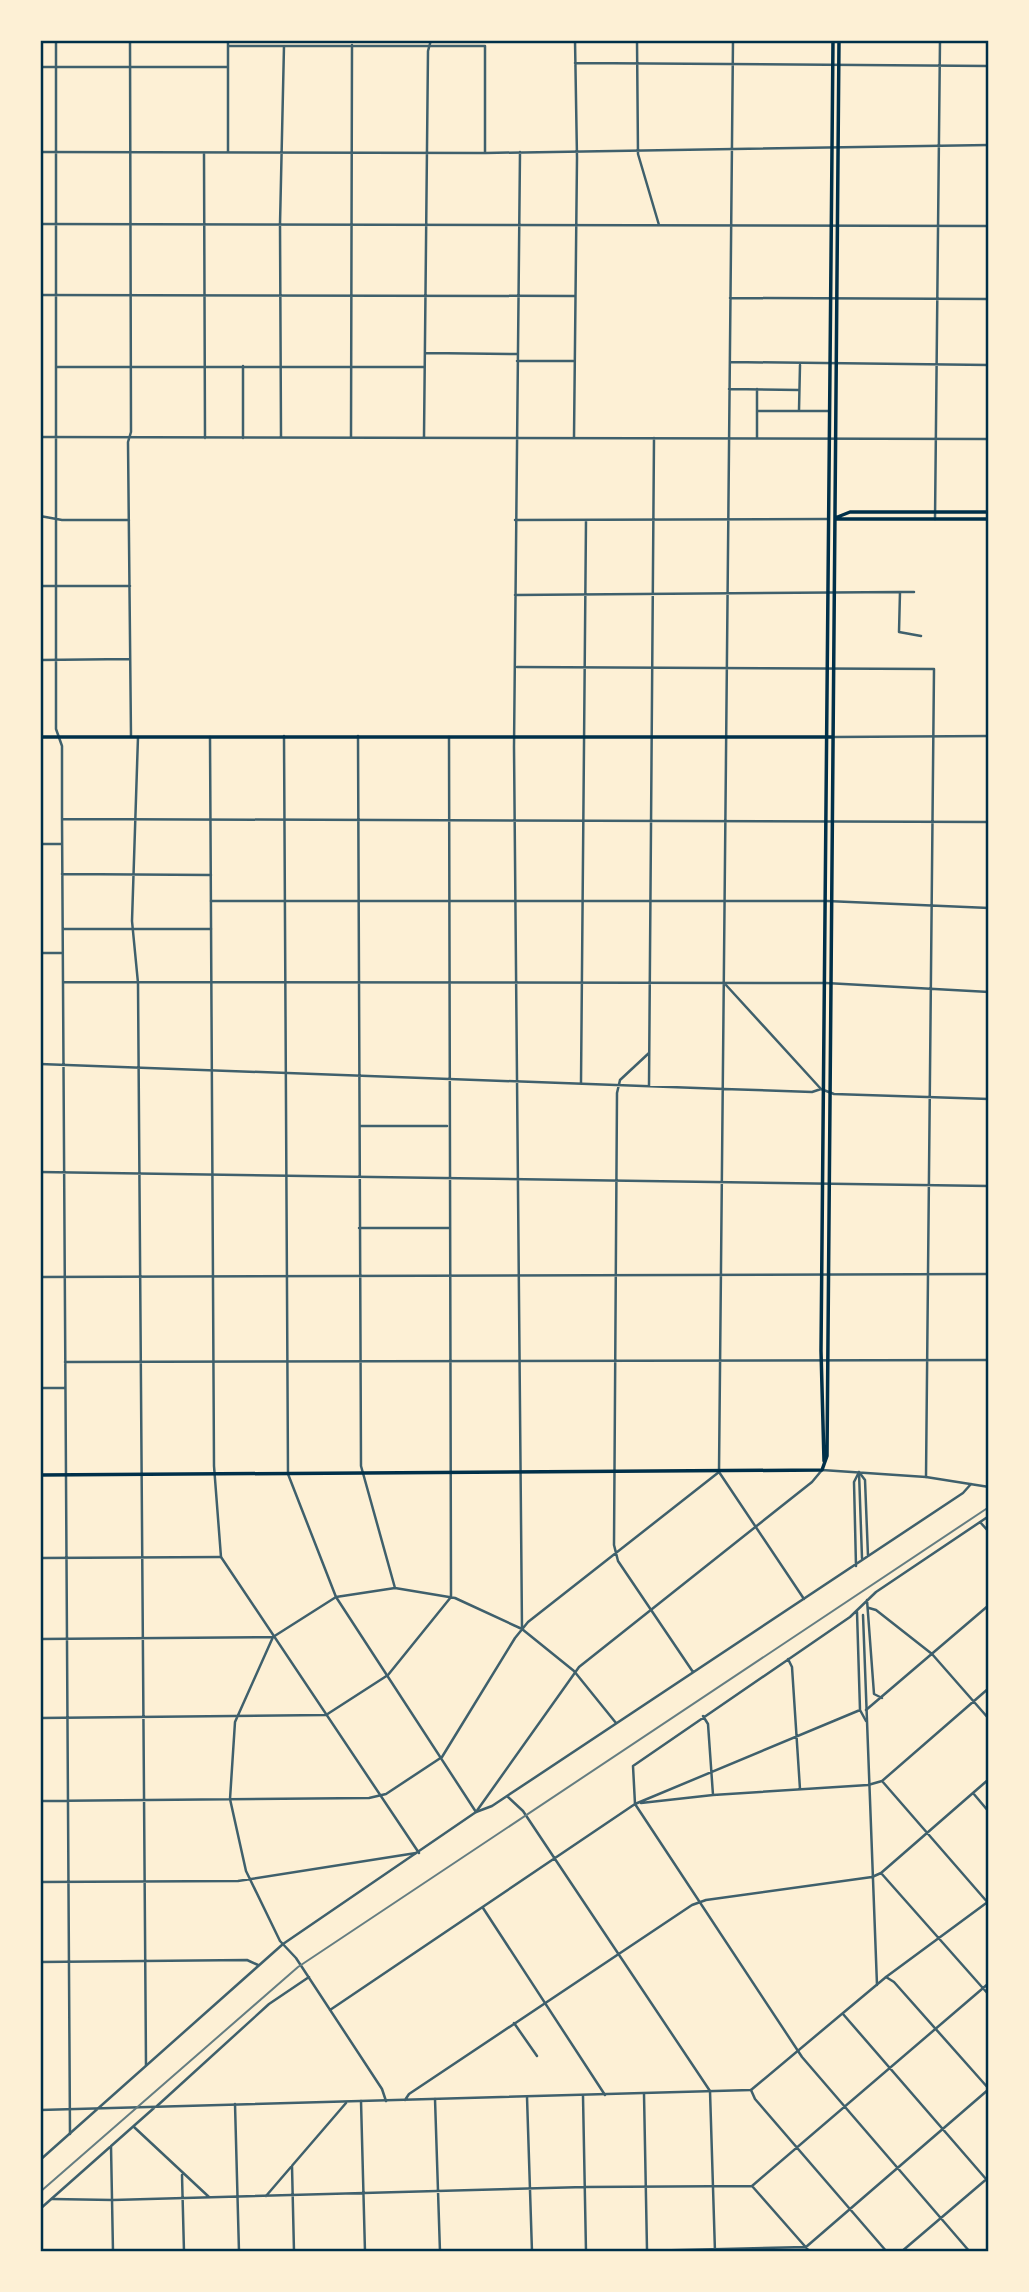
<svg xmlns="http://www.w3.org/2000/svg" width="1029" height="2292" viewBox="0 0 1029 2292" font-family="Helvetica,sans-serif">
	<style>
		.lines { fill: none; stroke-linecap: round; stroke-linejoin: round }
		.minor { stroke: #3f606c; stroke-width: 2.5 }
		.tertiary { stroke: #3f606c; stroke-width: 2.5 }
		.secondary { stroke: #003049; stroke-width: 3.5 }
		.rail { stroke: #657d81; stroke-width: 2 }
		.neatline { fill: none; stroke: #003049; stroke-width: 2.5 }
	</style>
	<rect width="100%" height="100%" fill="#fdf0d5"/>
	<g class="lines">
		<path class="minor" d="M56,40v689l6,17v73l8,1315
			M130,40l1,392 -3,10 3,294
			M637,40l1,114 21,71
			M228,46h257v107
			M575,63l414,3
			M40,67h187
			M40,152l445,1 504,-8
			M228,152v-112
			M520,152l-6,595 8,882
			M204,154l1,284
			M40,224l949,2
			M40,295l535,1
			M730,298l259,1
			M426,353l91,1
			M517,361h56
			M730,362l259,3
			M243,366v72
			M57,367h367
			M729,389l70,1
			M799,410l1,-45
			M757,411h72
			M40,437l949,2
			M281,437l-1,-213 4,-178
			M351,437l1,-392
			M424,437l4,-386 3,-11
			M574,437l3,-279 -2,-118
			M757,438v-49
			M40,516l22,4h67
			M935,519l5,-479
			M515,520l312,-1
			M40,586h90
			M900,592h14
			M515,595l385,-3 -1,40 22,4
			M40,660l90,-1
			M517,667l417,2 -8,808
			M358,736l3,730 34,122
			M138,737l-6,184 6,62 8,1082
			M62,819l927,3
			M40,844h21
			M62,874l149,1
			M211,901h616l162,7
			M64,929h147
			M40,953h21
			M63,982l763,1 163,9
			M726,985l95,104
			M649,1053l-29,27 -3,13 -3,452 4,16 75,111
			M40,1064l684,25 88,3 9,-3 13,5 155,5
			M581,1083l5,-563
			M649,1086l5,-648
			M360,1126h87
			M40,1172l949,14
			M359,1228h90
			M40,1277l949,-3
			M65,1362l924,-2
			M40,1388h24
			M719,1472l14,-1432
			M719,1472l85,127
			M980,1522l9,10
			M40,1558l181,-1
			M856,1566l-2,-84 5,-10 6,8 3,76
			M867,1600l7,94 8,4
			M869,1608l7,2 56,44 57,65
			M857,1612l3,98 6,11
			M273,1637l-38,85 -5,77 16,72 34,70 16,17 86,131 4,12
			M40,1639l233,-2 63,-40 59,-9 60,10 67,31 52,42 42,52
			M788,1659l4,8 8,122
			M866,1710l123,-105
			M703,1716l5,8 5,71
			M40,1718l286,-3 62,-40 63,-78 -2,-860
			M882,1781l107,123
			M973,1793l16,19
			M507,1796l16,15 32,48 155,232 5,161
			M40,1801l329,-3 17,-4 56,-37 73,-119 13,-16 191,-150
			M641,1803l72,-8 155,-10 14,-4 107,-93
			M476,1812l16,-6 471,-313 8,-9
			M881,1873l108,122
			M872,1877l9,-4 108,-94
			M40,1882l198,-1 178,-28
			M483,1908l122,187
			M40,1962l207,-2 11,5
			M886,1977l103,-76
			M330,2010l305,-206 225,-94
			M843,2014l143,165
			M514,2023l23,33
			M751,2090l4,9 132,153
			M644,2094l3,156
			M583,2096l3,156
			M527,2097l5,155
			M435,2099l5,153
			M361,2101l4,151
			M235,2104l4,148
			M157,2106l112,-102 40,-27
			M134,2127l75,70
			M292,2166l2,86
			M182,2175l2,77
			M752,2186l58,66
			M266,2196l80,-93
			M52,2199l61,1 472,-13 167,-1 237,-203
			M599,2252l207,-5 183,-158
			M901,2252l88,-75
			M970,2252l-168,-195 -167,-253 -2,-38 217,-149 26,-25 113,-76"/>
		<path class="tertiary" d="M284,736l4,738 48,123 140,215
			M210,737l4,729 7,91 198,296
			M835,737l154,-1
			M859,1472l3,86
			M863,1615l14,370
			M405,2100l4,-6 283,-189 14,-5 166,-23
			M40,2110l711,-20 135,-113 8,5 95,107
			M111,2146l2,106
			M40,2160l243,-216 193,-132 103,-145 233,-185 10,-12 104,7 63,10
			M40,2209l114,-101"/>
		<path class="secondary" d="M835,518l15,-6h139
			M836,519h153
			M40,737h793
			M824,1461l-3,-110 12,-1311
			M40,1475l782,-5 5,-14 12,-1416"/>
		<path class="rail" d="M40,2192l258,-225 691,-460"/>
	</g>
	<rect width="1029" height="2292" fill="none" stroke="#fdf0d5" stroke-width="84"/>
	<rect x="42" y="42" width="945" height="2208" class="neatline"/>
</svg>
